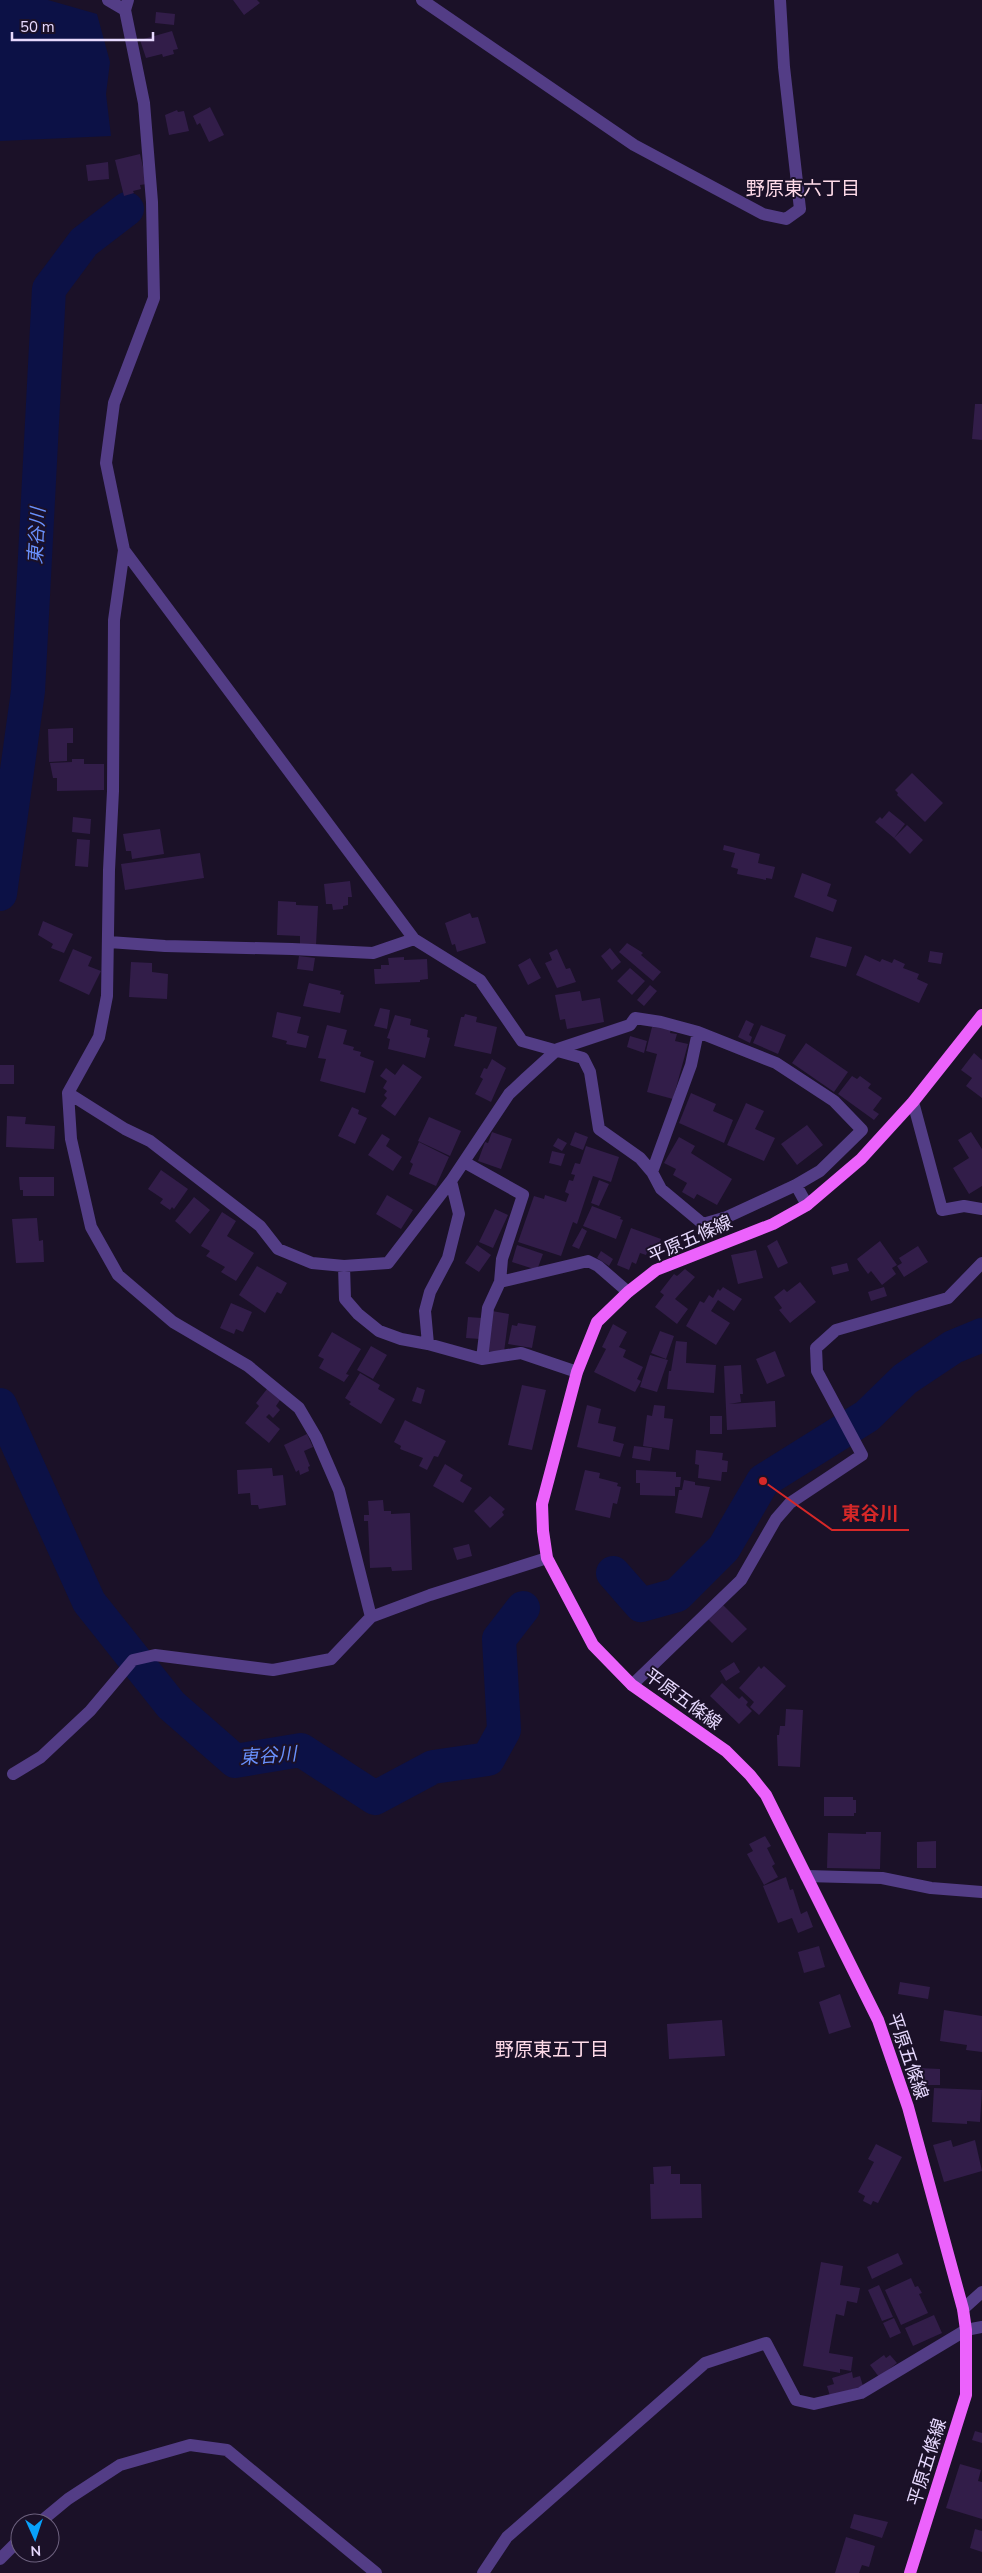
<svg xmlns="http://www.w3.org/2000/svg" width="982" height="2573" viewBox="0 0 982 2573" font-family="'Nunito Sans','Noto Sans JP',sans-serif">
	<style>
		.water { fill: #0c1146 }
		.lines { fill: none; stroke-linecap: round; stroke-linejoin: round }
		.river { stroke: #0c1146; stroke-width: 34 }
		.building { fill: #321d49 }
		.minor { stroke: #533d86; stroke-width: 12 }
		.major { stroke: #ec62fc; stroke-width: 12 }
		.labels { text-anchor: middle; stroke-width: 4; stroke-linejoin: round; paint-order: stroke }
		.street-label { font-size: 18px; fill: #e7d9fe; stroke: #1b1128 }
		.neighbourhood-label { font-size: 19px; fill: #fedae8; stroke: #1b1128 }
		.water-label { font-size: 19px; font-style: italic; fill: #6990fc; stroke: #1b1128 }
		.leader { fill: none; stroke: #d62828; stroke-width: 2 }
		.callout-dot { fill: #d62828; stroke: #1b1128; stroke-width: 2 }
		.callout-label { font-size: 19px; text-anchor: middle; font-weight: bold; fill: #d62828; stroke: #1b1128; stroke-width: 4; stroke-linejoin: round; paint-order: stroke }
	</style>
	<rect width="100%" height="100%" fill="#1b1128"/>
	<path class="water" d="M0,0h48l49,14 13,48 -4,32 5,42 -111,5z"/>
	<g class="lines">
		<path class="river" d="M0,894l28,-203 21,-402 35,-47 43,-33
			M0,1405l89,197 82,103 64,56 66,-11 74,48 58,-31 55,-8 16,-29 -5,-91 24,-31
			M613,1573l28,32 36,-10 47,-47 39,-67 104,-65 38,-37 48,-32 29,-12"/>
	</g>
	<path class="building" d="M233,0h24l3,3 -16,12z
		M156,12l19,2 -1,11 -19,-2z
		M172,31l6,18 -5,1 1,4 -11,3 -1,-3 -16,4 -6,-18z
		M210,107l14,28 -15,7 -9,-19 -3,2 -4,-9z
		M177,110l1,2 6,-1 5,20 -20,4 -4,-20z
		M140,154l7,30 -7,1 1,4 -8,2 1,2 -10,3 -9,-36z
		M108,162l1,17 -21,2 -2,-16z
		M975,404h7v36l-10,-1z
		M73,728v15h-6v18l-18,1 -1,-33z
		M72,759h12v5h20v26l-47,1v-13h-4l-3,-15 22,-1z
		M912,773l31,30 -18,19 -28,-27 1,-2 -3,-3z
		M889,811l16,13 -11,14 -19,-16 5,-5 2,2z
		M73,817l18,2 -1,15 -18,-2z
		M907,825l16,15 -13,14 -16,-16z
		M160,829l4,25 -32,5 -1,-8h-5l-3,-17z
		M77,839l13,1 -2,27 -13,-1z
		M724,845l36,9 -2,9 17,4 -3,12 -6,-1v2l-29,-6 1,-5 -7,-2 4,-14 -12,-3z
		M200,853l4,25 -79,12 -4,-26z
		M802,873l29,11 -4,12 10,4 -4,12 -39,-15z
		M350,881l2,16h-4v8l-5,1v3l-10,1 -1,-6h-6l-2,-20z
		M278,901l18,1v3l22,1 -2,39h-16v-9l-23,-1z
		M470,913l2,5 6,-1 8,26 -29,9 -2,-8 -3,1 -7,-22z
		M43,921l30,13 -9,19 -13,-5 2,-4 -15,-9z
		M816,937l36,10 -6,20 -36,-10z
		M627,943l16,10 -2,2 20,17 -8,9 -34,-29z
		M610,948l11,14 -9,8 -11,-14z
		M73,949l19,8 -4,9 13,5 -12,24 -30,-14z
		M557,949l9,20 4,-1 6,14 -19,6 -12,-25 7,-3 -3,-7z
		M930,951l13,2 -2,11 -13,-2z
		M865,955l15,7 2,-3 10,4 2,-4 11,5 -2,4 16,6 -2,5 11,5 -9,19 -63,-28z
		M299,956l16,2 -2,13 -16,-2z
		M404,957v3l23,-1 1,20 -8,1v2l-45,2 -1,-15h7v-4h8l-1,-7z
		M530,958l11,20 -13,7 -10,-20z
		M131,962l21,1v9l16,2 -1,25 -38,-2z
		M630,968l15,13 -13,14 -15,-14z
		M309,983l32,8 -1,3 4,1 -4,18 -37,-7z
		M650,985l7,6 -13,15 -7,-6z
		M580,991l2,10 18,-3 4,24 -37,7 -2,-10 -5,1 -5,-25z
		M380,1008l10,2 -3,19 -13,-3z
		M277,1012l24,5 -4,16 12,3 -3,12 -20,-4 1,-3 -15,-4z
		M465,1014l12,3 -1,5 21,5 -6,27 -37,-8 7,-29h3z
		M395,1015l16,4 -1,6 18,5 -1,7 3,1 -5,20 -37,-9 2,-10 -3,-1z
		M746,1020l8,4 -5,11 3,2 -2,6 -12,-6z
		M327,1025l20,5 -4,14 11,3 -1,3 8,2 -1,4 14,5 -9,32 -45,-12 6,-22 -8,-1z
		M761,1025l25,10 -8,19 -25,-11z
		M652,1027l19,2 -1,4 7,1 -2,7 13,3 -15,55 -26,-7 10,-38 -11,-3z
		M630,1036l17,5 -3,12 -17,-6z
		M806,1043l42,29 -14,20 -42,-29z
		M974,1053l8,7v38l-16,-12 6,-8 -11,-8z
		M492,1059l14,9 -15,34 -16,-8 8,-15 -3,-2 4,-9 3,1z
		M403,1064l19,13 -27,39 -14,-10 6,-8 -3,-3 3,-4 -4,-3 4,-7 -7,-5 6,-8 9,7z
		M0,1065h14v19h-14z
		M852,1076l5,3 3,-3 11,8 -3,4 14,10 -9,12 6,4 -5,6 -36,-26z
		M691,1093l25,11 -3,7 20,9 -9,23 -45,-20z
		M746,1103l18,8 -9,18 20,9 -11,23 -37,-16z
		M352,1107l7,3 -1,4 9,4 -12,26 -17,-8z
		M7,1116l19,1 -1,7 30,2 -1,23 -48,-2z
		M429,1117l32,14 -11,25 -32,-15z
		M807,1125l16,20 -26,20 -16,-21z
		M492,1132l20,7 -11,30 -23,-8 7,-19 3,1z
		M575,1132l13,5 -5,13 -13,-5z
		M971,1132l11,17v37l-13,8 -16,-26 16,-10 -11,-18z
		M382,1134l8,5 -4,7 16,11 -9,14 -25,-16z
		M679,1137l16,9 -4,7 41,26 -15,26 -20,-11 -3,5 -12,-7 5,-9 -14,-8 3,-6 -12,-6z
		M558,1138l9,5 -5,8 -9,-5z
		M419,1142l30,15 -13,29 -27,-12 4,-10 -3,-2z
		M586,1146l33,11 -8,25 -18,-6 -16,48 -4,-2 -12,34 -43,-14 16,-46 10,3 1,-4 21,7 3,-8 -4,-2 4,-12 4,1 2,-6 -4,-1 4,-11 5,1z
		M552,1151l13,3 -4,12 -12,-3z
		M161,1170l27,19 -14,20 -2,-2 -2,3 -10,-7 3,-4 -15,-10z
		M19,1177h35v19h-31v-6h-3z
		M599,1180l10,4 -10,22 -8,-3z
		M387,1195l26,15 -12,19 -25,-15z
		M194,1197l16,13 -20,24 -15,-13z
		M592,1206l29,11 -1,2 3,1 -7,19 -33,-13z
		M495,1209l13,6 -15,33 -14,-6z
		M222,1212l14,9 -9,15 27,17 -18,28 -15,-9 4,-5 -19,-11 4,-5 -9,-5z
		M37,1218l2,23 4,-1 1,22 -28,1 -4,-44z
		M582,1228l5,3 -8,18 -7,-3z
		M631,1228l30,11 -4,9 -7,-3 -4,10 -6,-2 -4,11 -4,-2 -3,8 -12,-5z
		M777,1240l11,23 -10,5 -11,-22z
		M880,1241l17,24 -5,3 4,6 -14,11 -11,-14 -3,3 -11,-15z
		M477,1245l14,10 -12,17 -14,-9z
		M517,1245l26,9 -6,16 -25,-8z
		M918,1246l10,16 -24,15 -7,-11 5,-3 -3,-5z
		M756,1250l7,28 -25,6 -7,-29z
		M601,1251l12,8 -4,7 -12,-8z
		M847,1263l2,8 -16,4 -2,-8z
		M257,1266l30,17 -6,11 -4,-2 -12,21 -26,-18z
		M685,1269l10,8 -20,22 13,10 -11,15 -22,-17 9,-12 -4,-3 14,-18 3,2z
		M800,1282l16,20 -26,21 -11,-13 3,-2 -8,-11 10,-8 3,3z
		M723,1287l19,12 -8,12 -16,-11 -7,11 19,12 -14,22 -30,-19 14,-25 4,2 5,-8 4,3 5,-9 2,2z
		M884,1287l3,9 -16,5 -3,-9z
		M231,1303l21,9 -9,20 -7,-3 -2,5 -14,-6z
		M492,1311l17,3 -5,38 -18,-1z
		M468,1317l14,1 -2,21 -14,-1z
		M518,1323l18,3 -4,22 -24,-4 4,-19 5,1z
		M613,1324l14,8 -8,15 7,3 -3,7 20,10 -6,12 4,2 -6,11 -41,-20 12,-23 -4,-2z
		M660,1331l14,5 -8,23 -15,-6z
		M332,1332l29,17 -15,25 3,1 -5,7 -25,-14 5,-9 -6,-3z
		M676,1341l11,1 -1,21 30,2 -2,28 -47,-4 2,-18h2z
		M371,1346l16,9 -14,24 -16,-9z
		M775,1351l10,25 -18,8 -11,-25z
		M650,1355l18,5 -11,32 -17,-5z
		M741,1365l2,29h-3l1,8 -12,2 46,-3 1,26 -49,3 -3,-64z
		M360,1373l20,12 -2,4 17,10 -14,25 -32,-20 2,-2 -6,-4z
		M522,1385l24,5 -14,60 -24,-5z
		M417,1387l8,3 -4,14 -9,-3z
		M267,1389l13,11 -4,6 4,4 -7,8 -4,-4 -3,3 14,12 -11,14 -24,-20 14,-17 -3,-3z
		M587,1405l14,4 -3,14 18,4 -3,14 11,3 -4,13 -43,-10z
		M654,1405l11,1 -1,12 9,1 -4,31 -26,-4 4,-31 5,1z
		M710,1416h12v18h-12z
		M405,1420l41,21 -8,16 -4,-1 -7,14 -8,-4 4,-8 -23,-9 1,-3 -7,-4z
		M307,1434l6,13 -9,4 6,15 -2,1 1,4 -9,4 -1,-5 -3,2 -12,-27z
		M634,1446l18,2 -2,13 -18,-3z
		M696,1450l27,3 -1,7 6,1 -1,11h-5l-1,9 -23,-3 1,-13 -4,-1z
		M445,1464l18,11 -3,6 12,7 -9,15 -30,-17z
		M272,1468l1,8 10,-1 3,30 -27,4 -1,-4h-7l-1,-12 -12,1 -1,-24z
		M585,1470l15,3 -1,5 19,5 -1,3 4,1 -4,17 -4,-1 -3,15 -35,-8z
		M636,1470l40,2v5h5l-1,10h-5v9l-35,-1v-12h-4z
		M684,1480l11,2v3l15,2 -8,31 -27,-5 4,-23h3z
		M490,1496l15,13 -3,3 2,3 -14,13 -16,-17z
		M383,1500l1,11h7v3l19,-1 2,57 -20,1 -1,-4 -21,1 -2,-47h-4v-6h5l-1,-14z
		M469,1544l3,12 -15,4 -4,-12z
		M723,1605l24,24 -15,14 -24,-24z
		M734,1662l6,10 -14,9 -6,-10z
		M759,1666l2,3 3,-3 22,20 -27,29 -9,-8 4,-5 -15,-14z
		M722,1683l17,16 3,-3 6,6 -2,3 6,6 -13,13 -29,-28z
		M786,1709l17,1 -3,57 -22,-1 -1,-31h2l1,-9h5z
		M824,1797h29v3h3v13h-2v3h-30z
		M866,1832h15l-1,37 -53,-1 1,-35 38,1z
		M765,1836l6,10 -4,2 8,16 -3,2 6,11 -14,8 -17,-31 6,-3 -4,-7z
		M936,1841v27h-19v-26z
		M786,1877l4,13 3,-1 8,25 6,-3 6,16 -15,6 -6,-15 -14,5 -15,-37z
		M819,1946l6,21 -21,6 -6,-21z
		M900,1982l30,5 -2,12 -30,-5z
		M840,1994l11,33 -22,7 -10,-32z
		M944,2010l38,6v36l-16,-2 1,-5 -27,-4z
		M722,2020l3,36 -56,3 -2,-35z
		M918,2068l22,1v16h-23z
		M934,2088l48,2 -2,32 -13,-1v3l-35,-2z
		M951,2140l2,7 22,-7 7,31 -38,11 -11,-37z
		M876,2144l26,13 -24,46 -5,-2 -2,4 -8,-4 2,-5 -7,-4 16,-30 -6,-3z
		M671,2166v8h9v10h21l1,34 -51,1 -1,-35h4l-1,-17z
		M898,2253l5,11 -31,15 -5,-12z
		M821,2262l22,4 -3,19 20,3 -3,15 -10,-2 -3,15 -8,-2 -7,39 24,4 -2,14 -11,-2v4l-37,-7z
		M911,2278l4,9 3,-1 4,7 -3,1 9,19 -27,12 -16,-35z
		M879,2285l14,32 -11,4 -14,-31z
		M934,2315l8,18 -29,13 -8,-18z
		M894,2318l7,15 -11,5 -7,-15z
		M884,2355l2,3 4,-3 7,8 -18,14 -9,-12z
		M852,2372l1,6 7,-2 3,10 -33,10 -3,-10 7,-2 -2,-6z
		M975,2431l7,2v10l-10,-3z
		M960,2464l21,6 -3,11 4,1v37l-36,-11z
		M854,2514l34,8 -6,16 -32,-10z
		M975,2529l7,2v21l-12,-4z
		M846,2537l29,9 -6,21 -7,-2 -3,8h-24z"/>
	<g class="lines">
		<path class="minor" d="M108,0l17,10
			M128,0l-3,10 19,93 8,99 2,96 -40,105 -8,60 18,87 -10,70 -1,171 -4,79 -2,126 -8,41 -31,56 3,46 20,88 27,48 55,47 75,44 51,42 17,29 23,53 32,127
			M422,0l212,145 129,69 23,5 14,-10 -16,-142 -4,-67
			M124,550l290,389 66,41 42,61 61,17 7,14 9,57 41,29 12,14 9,17 42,35 24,-7 69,-32 11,20
			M109,942l56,4 127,3 81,4 41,-14
			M68,1093l57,36 25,12 110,85 18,23 34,14 32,3 44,-3 63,-82 58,-87 16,-15 33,-30 72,-24 5,-7 26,4 37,10 78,31 58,38 28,29 -42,41 -24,14
			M913,1102l29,108 22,-4 18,3
			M464,1162l59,33 -21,64 -2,23
			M652,1172l39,-107 7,-33
			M344,1266l1,33 13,15 21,17 22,8 27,5 54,15 39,-6 56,19
			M428,1344l-3,-33 5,-19 18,-34 11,-44 -8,-33
			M482,1359l6,-51 12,-26 88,-21 10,5 30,26
			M632,1685l109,-105 35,-61 14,-16 72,-48 -45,-84 -1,-23 20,-18 112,-32 34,-35
			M13,1774l28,-17 49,-46 43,-51 22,-5 118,15 58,-11 40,-42 59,-22 117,-37
			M806,1876l76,2 49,10 51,4
			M963,2309l19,-17
			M39,2523l29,-24 52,-34 70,-20 37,5 149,123
			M0,2559l20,-20
			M483,2573l24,-36 198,-174 61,-20 30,57 18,4 47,-11 105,-63 16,-3"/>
		<path class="major" d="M910,2573l56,-178v-65l-3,-21 -55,-202 -30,-87 -112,-225 -16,-20 -24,-24 -94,-66 -39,-40 -46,-87 -4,-27 -1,-27 35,-132 20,-50 31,-30 28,-22 117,-46 34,-19 54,-46 52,-57 69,-87"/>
	</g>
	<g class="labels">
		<g class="street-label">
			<text transform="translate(690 1239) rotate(-24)" y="6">平原五條線</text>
			<text transform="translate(683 1699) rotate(36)" y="6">平原五條線</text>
			<text transform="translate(908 2056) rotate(71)" y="6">平原五條線</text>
			<text transform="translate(927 2462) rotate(-73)" y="6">平原五條線</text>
		</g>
		<g class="neighbourhood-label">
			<text x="803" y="195">野原東六丁目</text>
			<text x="552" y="2056">野原東五丁目</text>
		</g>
		<g class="water-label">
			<text transform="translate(36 536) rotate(-87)" y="7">東谷川</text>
			<text transform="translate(268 1755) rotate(-4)" y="7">東谷川</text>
		</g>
	</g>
	<path class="leader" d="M763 1481L832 1530H909"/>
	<circle class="callout-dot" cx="763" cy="1481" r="5"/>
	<g class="callout-label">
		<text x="870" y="1520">東谷川</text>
	</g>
	<g transform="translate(35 2538) rotate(177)"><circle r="24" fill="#1b1128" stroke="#6d617e"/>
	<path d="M0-4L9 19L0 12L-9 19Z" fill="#08a1fa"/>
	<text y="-8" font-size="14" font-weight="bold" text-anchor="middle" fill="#e7d9fe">N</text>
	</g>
	<path d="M12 32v8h141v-8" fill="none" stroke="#e7d9fe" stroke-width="2.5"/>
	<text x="20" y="32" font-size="15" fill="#e7d9fe" stroke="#1b1128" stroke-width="4" paint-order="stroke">50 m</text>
</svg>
